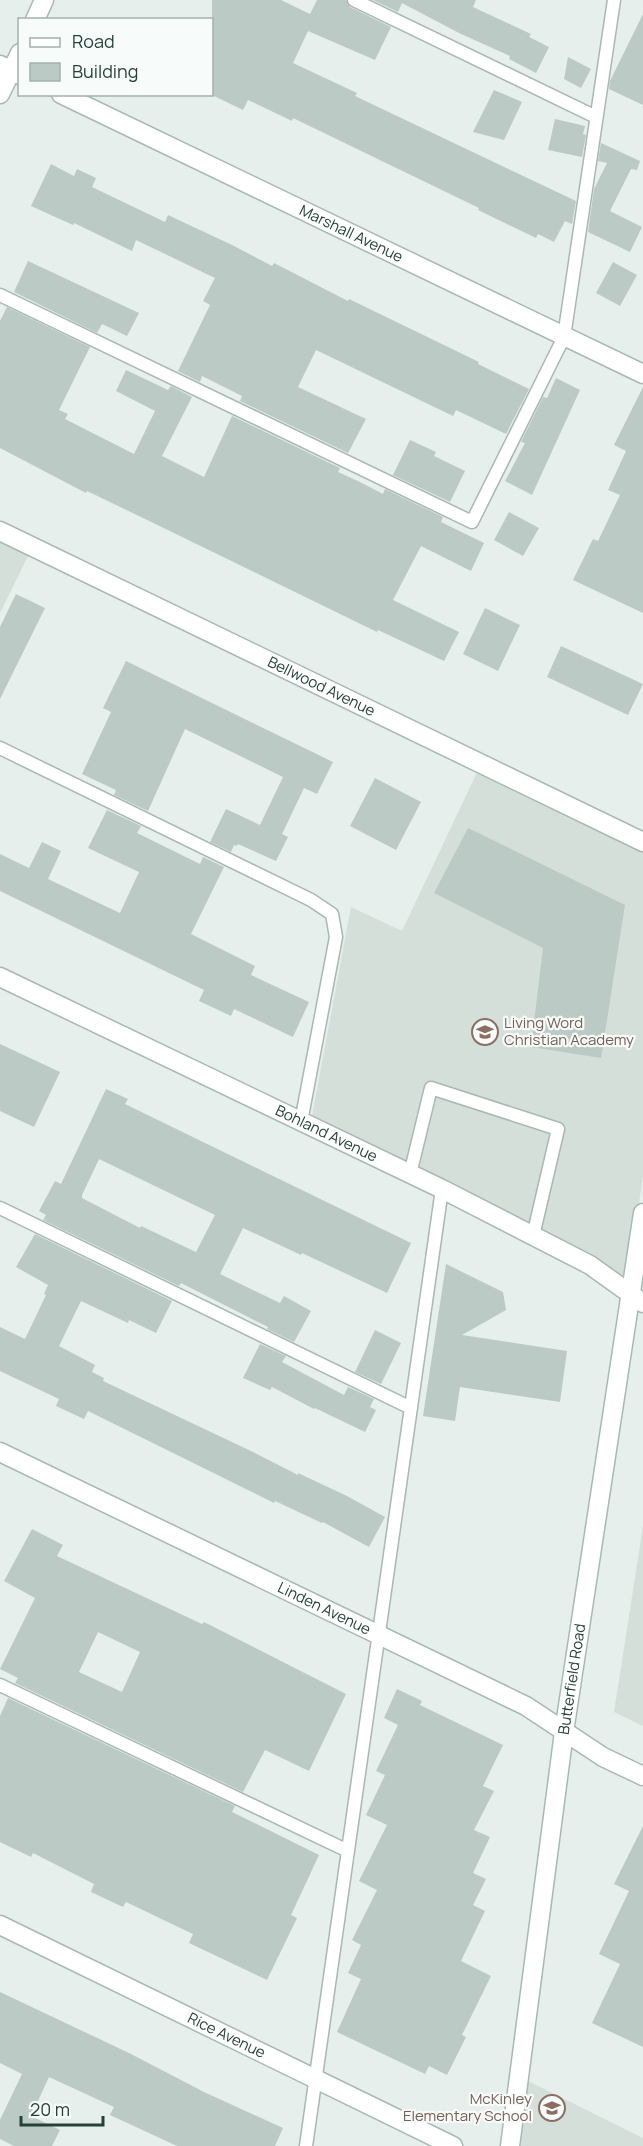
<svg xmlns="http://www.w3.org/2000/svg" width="643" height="2146" viewBox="0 0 643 2146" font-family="Manrope,sans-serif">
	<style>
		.built { fill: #d4dfda }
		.building { fill: #bbcac4; fill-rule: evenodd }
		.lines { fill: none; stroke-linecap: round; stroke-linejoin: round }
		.service-casing { stroke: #a8b8b2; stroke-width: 15 }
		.minor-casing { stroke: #a8b8b2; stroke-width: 21 }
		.tertiary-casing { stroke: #a8b8b2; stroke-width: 21 }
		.secondary-casing { stroke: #a4bbb3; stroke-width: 21 }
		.service { stroke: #fff; stroke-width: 12 }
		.minor { stroke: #fff; stroke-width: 18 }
		.tertiary { stroke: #fff; stroke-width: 18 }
		.secondary { stroke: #fff; stroke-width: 18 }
		.labels { text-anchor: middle; stroke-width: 4.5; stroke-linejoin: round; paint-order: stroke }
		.street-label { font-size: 15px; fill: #24423a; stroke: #f7fbf9 }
		.education-label { font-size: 15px; fill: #785e54; stroke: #f7fbf9; text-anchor: start }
	</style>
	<rect width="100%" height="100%" fill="#e6efeb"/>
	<path class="built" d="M0,537l30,15 -30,61z
		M479,768l164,77v331l-18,120 -180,-100 -136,-64 42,-225 51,24z
		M643,1526v200l-29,-14z
		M524,2079l119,59v8h-129z"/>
	<path class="building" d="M212,0h69l29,14 7,-14h29l4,7 41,20 -16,33 -67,-29 -15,32 64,30 -2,3 221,105 -4,23 -7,-3 -11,21 -16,-8 -2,4 -58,-28 1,-2 -186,-90 -1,3 -44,-21 -5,10 -31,-15z
		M373,0h103l-3,7 58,27 -2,3 20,10 -13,26 -27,-14 1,-3 -51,-23 -57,-30 -4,9z
		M643,14v91l-34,-16 1,-8z
		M568,57l23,12 -10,19 -17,-9z
		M494,90l28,12 -18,38 -31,-8z
		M555,119l30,7 -2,8 3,1 -4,22 -34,-7z
		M601,143l39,18 -3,9 -6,-1 -21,42 32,16 -12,25 -42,-20 6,-43 13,-26 -9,-2z
		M51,164l23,12 3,-7 19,9 -4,9 73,35 3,-7 64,30 40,21 2,-3 74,38 1,-2 130,63 -1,2 51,25 -23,45 -50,-24 -3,6 -137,-66 -18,37 68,32 -18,34 -108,-52 2,-5 -40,-20 -2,6 -22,-11 32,-66 -7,-4 12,-23 -79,-38 -4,11 -58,-28 -1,2 -42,-19z
		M28,261l111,52 -12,23 -25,-12 -5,9 -83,-41z
		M613,262l24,13 -17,31 -24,-13z
		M7,307l83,40 -31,63 9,4 -3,5 69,35 21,-43 -39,-20 10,-21 42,20 3,-4 21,11 -30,59 42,21 28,-61 108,52 -2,4 22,10 23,12 2,-5 58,28 -2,5 43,21 -13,28 -50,-25 -28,54 66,32 -15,29 -66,-31 -1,2 -236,-115 -54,-26 -1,2 -86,-45v-127z
		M556,378l24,12 -48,105 -27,-14 20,-38 -4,-1 22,-45 4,1z
		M643,387v226l-70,-33 20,-41 5,2 22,-46 -12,-5 18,-39 -12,-6z
		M410,440l26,12 -2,4 31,15 -15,31 -57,-27z
		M509,512l30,16 -16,28 -29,-16z
		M16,594l29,14 -45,91v-72z
		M485,608l35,17 -22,46 -35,-17z
		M561,646l82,38 -15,31 -81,-38z
		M126,661l207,101 -16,32 -13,-6 -22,46 6,3 -12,24 -38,-17 -1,2 -3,-1 -3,7 -21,-10 16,-33 34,16 23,-48 -98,-48 -37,82 -34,-16 2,-5 -34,-16 29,-62 -8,-4z
		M375,778l46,24 -25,48 -46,-24z
		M107,810l34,16 -4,7 63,31 3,-7 21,10 -33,67 64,32 -4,9 58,27 -16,35 -59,-28 -3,7 -32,-15 5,-11 -204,-99v-37l29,14 13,-26 19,9 -13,28 72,34 19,-41 -51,-24z
		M468,828l157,77 -24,153 -70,-11 12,-99 -109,-55z
		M0,1044l60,28 -26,55 -34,-16z
		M106,1089l22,10 -3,5 286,139 -24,50 -85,-40 -1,2 -58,-27 -23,46 60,29 4,-7 27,15 -17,31 -27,-13 1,-2 -87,-44 -2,3 -136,-66 3,-5 -7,-4 16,-30 6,3zM99,1159l116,56 -19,37 -55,-26 -1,2 -58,-30v-3z
		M35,1234l137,67 -16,32 -27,-13 -1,3 -47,-22 -22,45 36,19 -3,7 12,6 -1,3 148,70 47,24v-2l49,23 38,21 -16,30 -46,-25 -1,1 -47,-22 -1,2 -186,-92 -4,8 -28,-13 3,-7 -59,-28v-44l25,12 21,-44 -2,-1 4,-9 -32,-18z
		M446,1264l57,28 3,18 -44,25 105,16 -7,51 -100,-15 -5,34 -32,-5z
		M375,1330l26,13 -20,41 -26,-12z
		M260,1344l26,12 -4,6 62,33 4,-8 26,12 -4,8 6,3 -11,22 -50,-24 -1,1 -42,-22 -2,3 -27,-12z
		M32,1529l31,16 -6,11 145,68 2,-2 142,72 -37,77 -44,-21 -22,42 -228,-109 3,-5 -18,-9 35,-71 -31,-17zM98,1632l42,20 -18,40 -43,-20z
		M397,1689l25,12 -2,4 83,40 -20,41 11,5 -20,39 16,7 -17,36 13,6 -13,26 12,6 -24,50 30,15 -29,59 4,2 -19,38 -18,-9 -4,8 -88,-42 24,-53 -13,-6 13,-28 -9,-5 25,-50 -18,-9 28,-56 -21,-10 19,-40 -9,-4 22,-46 -14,-7z
		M8,1698l227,108 -3,6 87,43 -28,60 6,3 -30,62 -78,-37 4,-9 -67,-32 -3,5 -32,-15 3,-8 -61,-31 -2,4 -31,-15v-126z
		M643,1826v221l-51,-24 28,-59 -21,-10 30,-63 -15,-7z
		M0,1992l129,61 75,39 79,36 -8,18h-98l-67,-31 4,-8 -65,-30 -18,39 29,14 -8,16h-38l-14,-7v-19l22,-46 -22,-11z"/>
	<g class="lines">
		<defs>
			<path id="service" d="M354,0l242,117
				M0,295l472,227 92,-185 50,-337
				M0,748l311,152 21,14 4,23 -35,185
				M410,1174l21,-86 127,41 -25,107
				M0,1208l411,200
				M0,1685l348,166
				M306,2146l136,-957"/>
			<g id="minor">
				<path d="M0,65l20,10"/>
				<path id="s1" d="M61,94l582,280"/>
				<path id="s2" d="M0,531l643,311"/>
				<path id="s3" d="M0,977l442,212 148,76 53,38"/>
				<path id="s4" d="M0,1452l526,254 77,51 40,19"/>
				<path id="s5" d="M0,1925l453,221"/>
			</g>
			<path id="tertiary" d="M35,20l9,-20
				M0,94l20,-41"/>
			<g id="secondary">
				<path id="s6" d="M510,2146l54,-414 79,-519"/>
			</g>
		</defs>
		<use href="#service" class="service-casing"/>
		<use href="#minor" class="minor-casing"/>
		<use href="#tertiary" class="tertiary-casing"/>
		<use href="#secondary" class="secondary-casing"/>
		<use href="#service" class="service"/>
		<use href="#minor" class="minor"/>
		<use href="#tertiary" class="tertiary"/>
		<use href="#secondary" class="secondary"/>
	</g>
	<defs>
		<symbol id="school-ring" viewBox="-11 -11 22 22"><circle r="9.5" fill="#f7fbf9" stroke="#8d6e63" stroke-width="1.5"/><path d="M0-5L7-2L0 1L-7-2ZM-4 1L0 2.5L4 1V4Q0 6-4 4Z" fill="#8d6e63"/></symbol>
	</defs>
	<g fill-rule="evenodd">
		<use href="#school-ring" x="470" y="1017" width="30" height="30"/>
		<use href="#school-ring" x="537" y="2093" width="30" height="30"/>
	</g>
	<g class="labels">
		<g class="street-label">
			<text dy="5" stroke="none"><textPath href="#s1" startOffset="322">Marshall Avenue</textPath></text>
			<text dy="5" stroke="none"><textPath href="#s2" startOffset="357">Bellwood Avenue</textPath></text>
			<text dy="5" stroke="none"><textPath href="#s3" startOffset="362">Bohland Avenue</textPath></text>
			<text dy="5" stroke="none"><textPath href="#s4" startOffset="360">Linden Avenue</textPath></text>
			<text dy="5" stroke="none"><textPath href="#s6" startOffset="471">Butterfield Road</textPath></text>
			<text dy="5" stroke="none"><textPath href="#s5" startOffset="252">Rice Avenue</textPath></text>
		</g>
		<g class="education-label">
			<text x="504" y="1028">Living Word<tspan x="504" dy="17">Christian Academy</tspan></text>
			<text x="532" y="2104" text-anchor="end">McKinley<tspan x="532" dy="17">Elementary School</tspan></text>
		</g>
	</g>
	<rect x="18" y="18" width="195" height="78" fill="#f7fbf9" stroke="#a3b1ad" stroke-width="1.5"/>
	<rect x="30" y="38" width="30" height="9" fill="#ffffff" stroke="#a3b1ad" stroke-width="1.5"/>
	<text x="72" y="48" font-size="18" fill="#24423a">Road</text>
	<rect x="30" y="63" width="30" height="18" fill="#bbcac4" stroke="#a3b1ad" stroke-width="1.5"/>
	<text x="72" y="78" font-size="18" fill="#24423a">Building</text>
	<path d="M21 2116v9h82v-9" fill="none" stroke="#24423a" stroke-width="3"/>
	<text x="30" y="2116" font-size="18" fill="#24423a" stroke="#f7fbf9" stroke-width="4.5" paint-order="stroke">20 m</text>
</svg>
